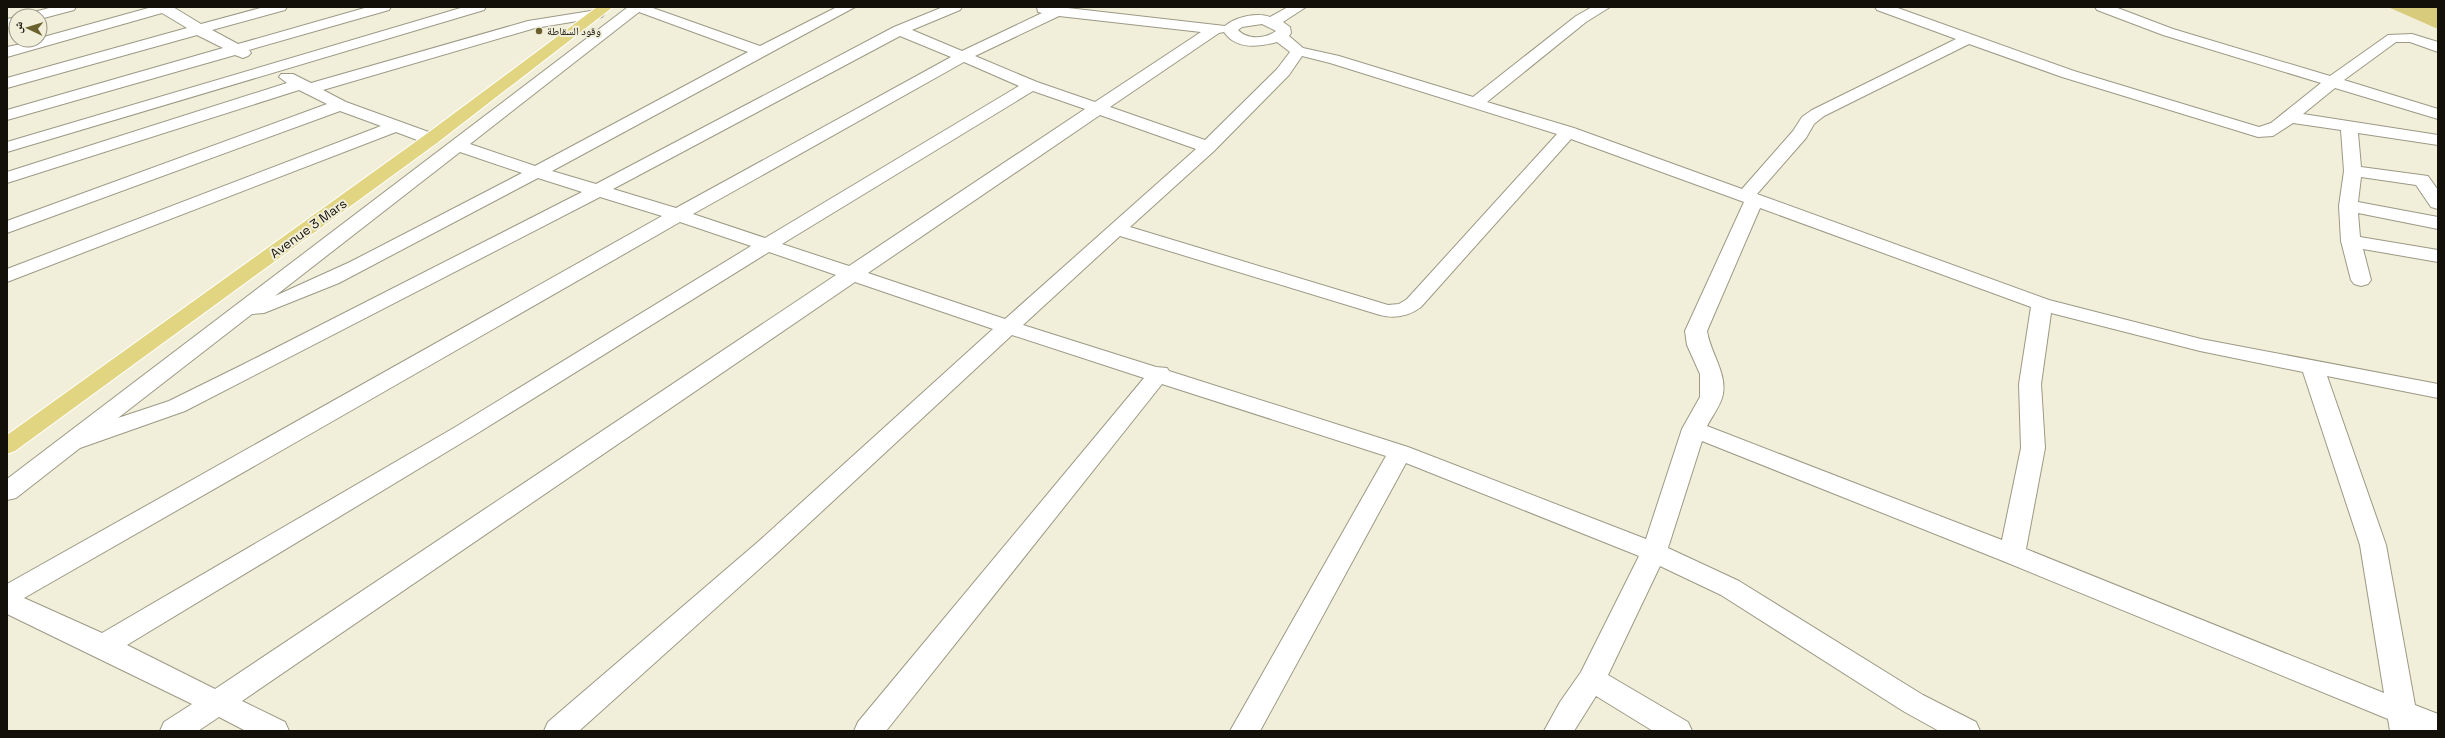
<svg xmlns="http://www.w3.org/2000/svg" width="2445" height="738" viewBox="0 0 2445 738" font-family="'Space Grotesk','Noto Naskh Arabic',sans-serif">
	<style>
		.green { fill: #d8cb7c }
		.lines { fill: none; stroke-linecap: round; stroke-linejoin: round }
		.minor-casing { stroke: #9c9985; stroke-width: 2 }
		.major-casing { stroke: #fff; stroke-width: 2 }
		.minor { fill: #fff; fill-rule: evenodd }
		.major { fill: #e2d582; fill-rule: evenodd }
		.poi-dot { fill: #69602d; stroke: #f1eed9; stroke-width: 1.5 }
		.labels { text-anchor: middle; stroke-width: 4; stroke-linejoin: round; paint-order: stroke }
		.far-poi-label { font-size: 11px; fill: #121009; stroke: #f1eed9; text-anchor: start }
		.street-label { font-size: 13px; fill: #121009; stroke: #f1eed9 }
	</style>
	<rect width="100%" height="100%" fill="#f1eed9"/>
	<path class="green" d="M2388,7h50v22z"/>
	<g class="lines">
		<defs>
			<path id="minor" d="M53,7h23l-2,3 -34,9v-3h-12l2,-3z
				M152,7h21l28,17 63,-17h23l-2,3 -73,20 26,14 130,-37h23l-2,3 -140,40 2,3 -3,3 -5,2 -8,-3 -228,65v-10l216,-62 -26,-13 -190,53v-10l180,-50 -25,-15 -155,44v-10l33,-7v-2z
				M464,7h22l-2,3 -477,142v-10z
				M628,7h22l110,39 77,-39h18l-303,164 44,13 298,-157 49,-20h19l-2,3 -48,20 50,21 80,-38 -4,-1 -1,-5h22l166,19c10,-9 32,-14 45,-9l18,-10h18l-23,15 7,5 1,6 -2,3 14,12 36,8 134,41 103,-81 16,-9h18l-24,15 -99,80 87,26 168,61 51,-58 9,-14 10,-7 144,-71 -79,-29 -2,-3h20l179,64 185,56 12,-4 50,-40 -158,-48 -66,-25 -2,-3h20l58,22 157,47 58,-41 24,-1 26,8v10l-28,-10h-14l-52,38 94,29v10l-103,-31 -32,26 135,21v10l-80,-12 3,34 67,9 10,14v19l-7,-2 -15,-22 -55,-8 -3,25 80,15v12l-80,-16 2,24 78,13v12l-75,-13 8,31 -3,4 -7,2 -7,-2 -3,-4 -10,-39 -2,-35 5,-35 -3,-41 -48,-7 -20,13 -15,1 -196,-60 -93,-33 -145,72 -10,8 -8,14 -49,56 292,106 152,39 237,45v14l-111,-22 59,169 29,160 23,9v17h-48l-2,-12 -385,-158 -301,-120 -34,107 71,33 184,114 53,27 4,9h-41l-36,-20 -182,-116 -61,-29 -52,109 80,47 4,9h-39l-57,-35 -22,35h-30l16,-29 21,-30 58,-116 -233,-93 -146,268h-30l156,-275 -224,-72 -276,347h-32l4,-9 286,-344 -132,-43 -235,218 -198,178h-35l4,-9 211,-181 234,-212 -138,-47 -613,419 43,21 4,9h-43l-27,-14 -21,14h-38l4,-9 28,-18 -185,-90v-30l655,-368 -62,-19 -415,214 -105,37 -64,50 -9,2v-21zM639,12l109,40 -213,114 -65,-22zM1059,16l142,16 -106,70 -58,-20 -62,-26zM1262,24l14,7c-11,8 -29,9 -38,-1l4,-3zM1224,32c12,18 35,15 53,10l13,10 -13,17 -72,71 -95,-33 109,-74zM900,36l51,21 -275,151 -63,-19zM1302,56l28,7 227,71 -150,165 -8,5 -11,1 -258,-78 84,-76 75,-76zM964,62l55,24 -254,152 -72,-24zM1033,91l52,18 -236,157 -67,-22zM1100,115l96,34 -191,170 -137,-46zM1571,139l173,63 -59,129 2,14 13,29v23l-18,32 -36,110 -238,-92 -239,-76 -2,-3 -11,-1 -133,-42 97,-89 260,79c15,4 29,1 41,-8zM460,152l62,21 -172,89 -75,34zM538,178l44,14 -342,174 -71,35 -51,17 134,-104 12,-1 75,-30zM1760,208l271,99 -12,77 2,64 -19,92 -295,-114c5,-9 12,-19 15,-28 7,-23 -12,-45 -15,-67zM680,222l71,24 -294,180 -355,207 -78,-35zM769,252l67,23 -621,414 -88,-44 346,-209zM2051,313l149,38 103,21 57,173 24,148 -358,-144 19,-101 -4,-64z
				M597,10l5,1 2,3 -2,3 -67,11 -212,62 23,12 91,33 3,4 -3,4h-12l-29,-11 -389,150v-13l374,-143 -41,-15 -333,122v-12l320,-117 -28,-14 -292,93v-11l280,-89 -8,-6 2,-3h12l18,9 217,-62z
				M16,17v9l-9,2v-9z"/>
			<path id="major" d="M597,7h16l-176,136 -422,308 -8,3v-19l418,-300z"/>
		</defs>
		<use href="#minor" class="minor-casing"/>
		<use href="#major" class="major-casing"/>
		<use href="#minor" class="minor"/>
		<use href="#major" class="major"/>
	</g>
	<circle class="poi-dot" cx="539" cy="31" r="4"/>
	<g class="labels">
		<g class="far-poi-label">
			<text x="547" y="35">وقود السقاطة</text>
		</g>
		<g class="street-label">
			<text transform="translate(308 228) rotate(-36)" y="5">Avenue 3 Mars</text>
		</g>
	</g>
	<rect width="2445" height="738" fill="none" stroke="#121009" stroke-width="16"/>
	<g transform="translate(28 28) rotate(274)"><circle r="19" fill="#f1eed9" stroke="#989586"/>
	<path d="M0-3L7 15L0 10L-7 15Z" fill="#69602d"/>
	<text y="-6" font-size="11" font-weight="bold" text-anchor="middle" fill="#121009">ش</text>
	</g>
</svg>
